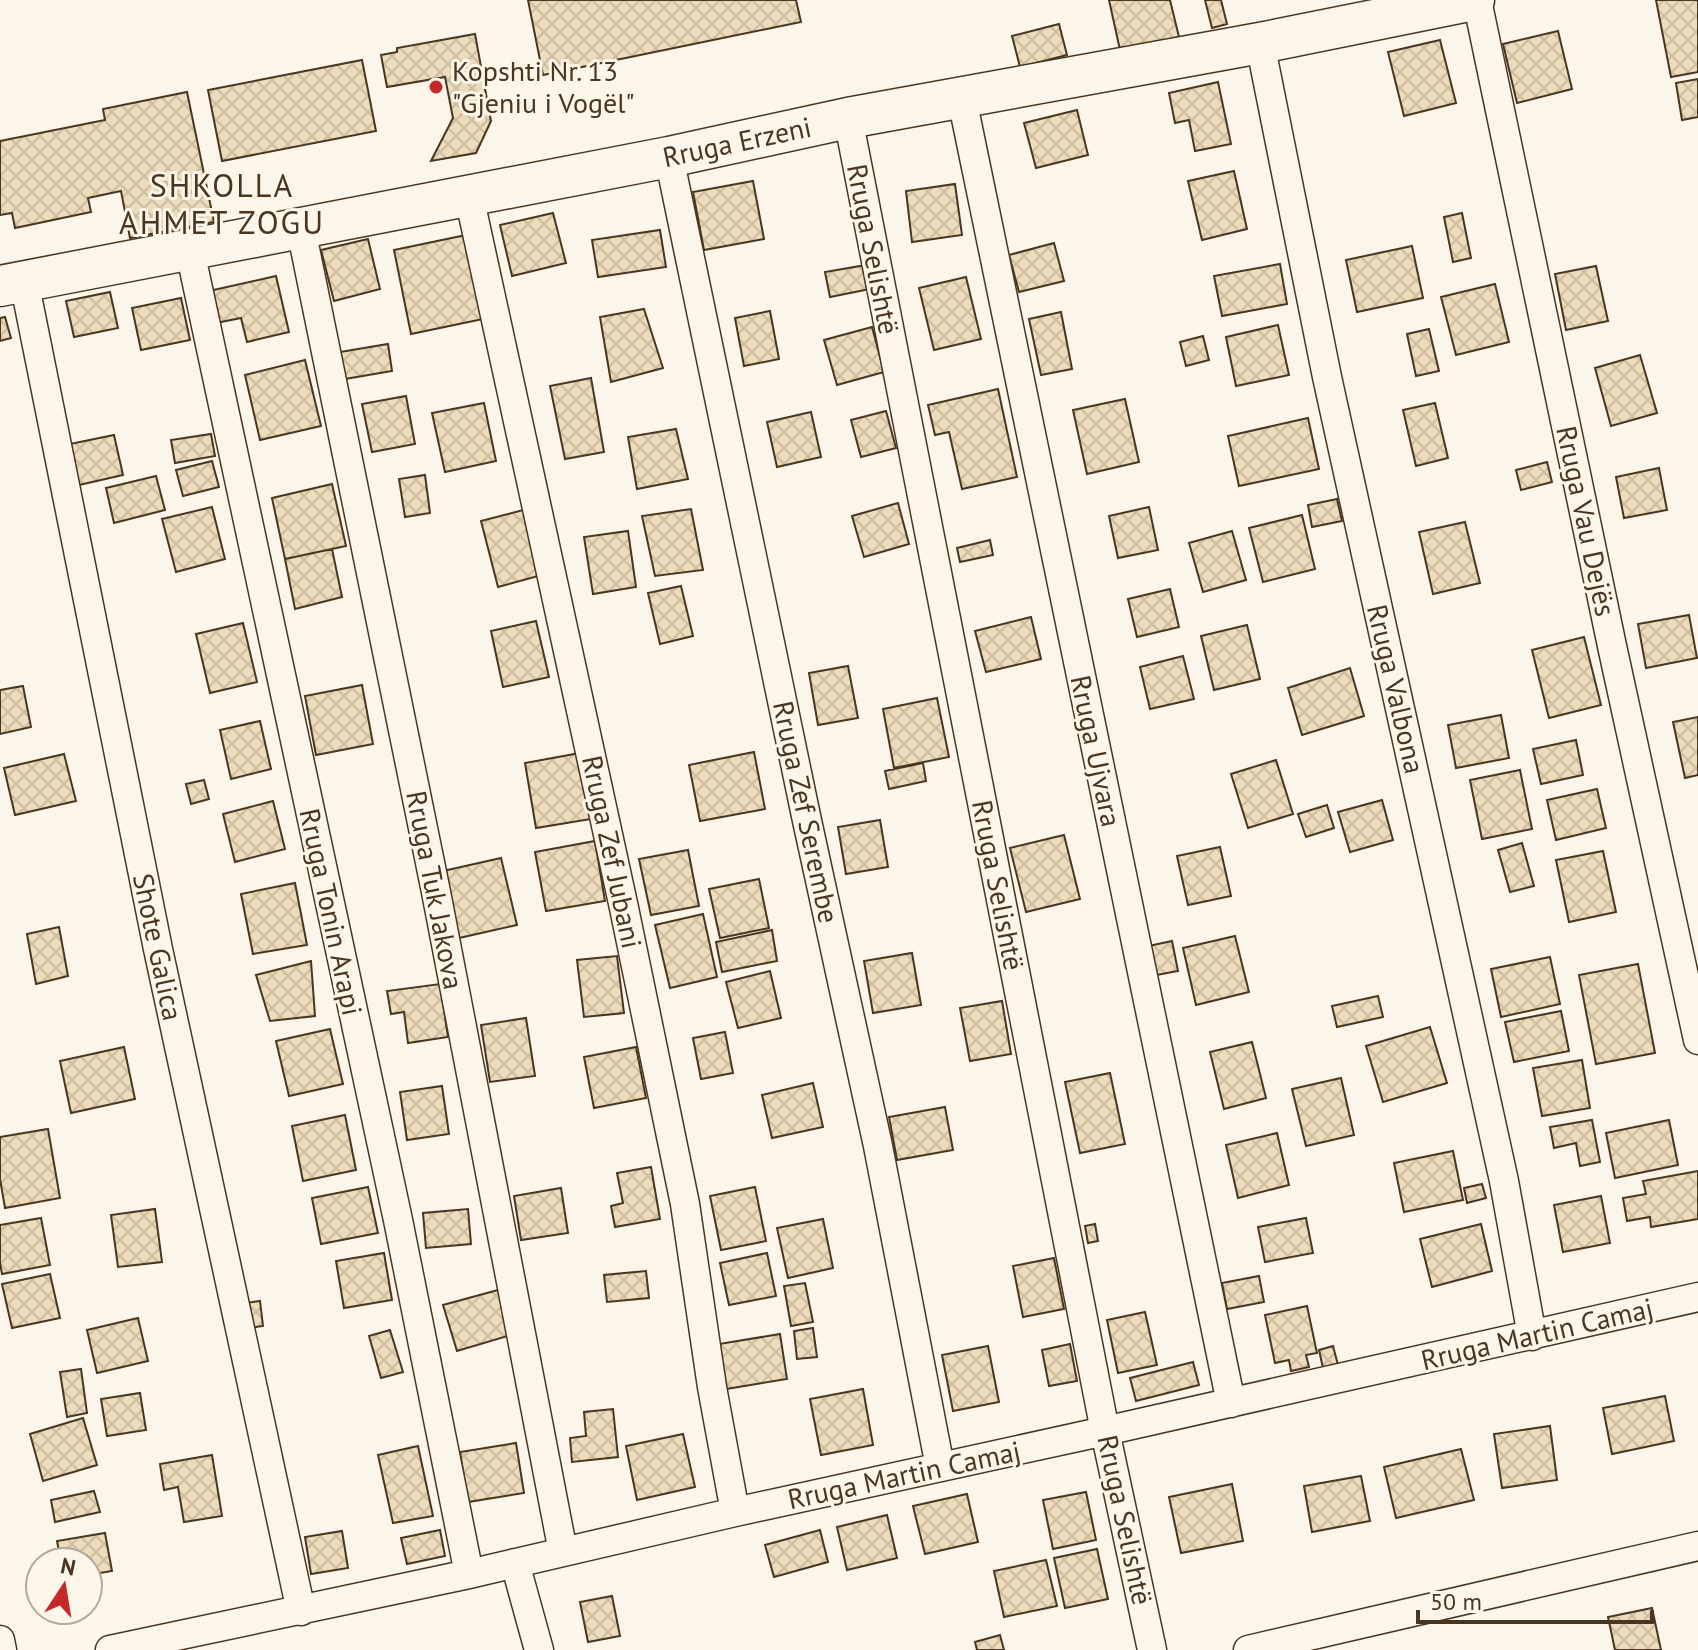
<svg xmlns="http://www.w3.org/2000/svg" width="1698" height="1650" viewBox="0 0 1698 1650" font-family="'PT Sans',sans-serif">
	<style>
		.building { fill: url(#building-cross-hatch); stroke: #4a3520; stroke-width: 2 }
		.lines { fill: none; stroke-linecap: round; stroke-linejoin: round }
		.street-casing { stroke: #4a3520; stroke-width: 31 }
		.secondary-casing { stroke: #4a3520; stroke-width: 43 }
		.street { stroke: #fbf6e9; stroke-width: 28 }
		.secondary { stroke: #fbf6e9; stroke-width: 40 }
		.poi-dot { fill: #c62828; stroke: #fbf6e9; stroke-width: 3 }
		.labels { text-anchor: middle; stroke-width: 6; stroke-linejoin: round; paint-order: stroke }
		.poi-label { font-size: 28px; fill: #4a3520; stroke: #fbf6e9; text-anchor: start }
		.street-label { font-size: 28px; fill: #4a3520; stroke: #fbf6e9 }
		.quarter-label { font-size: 32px; letter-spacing: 2px; fill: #4a3520; stroke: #fbf6e9 }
	</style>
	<defs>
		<pattern id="building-cross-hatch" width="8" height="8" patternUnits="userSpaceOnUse" patternTransform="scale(2)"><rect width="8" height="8" fill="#ecdcbc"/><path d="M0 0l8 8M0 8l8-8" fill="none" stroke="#ccbda1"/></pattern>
	</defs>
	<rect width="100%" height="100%" fill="#fbf6e9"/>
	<path class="building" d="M528,0h268l5,22 -258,53z
		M1109,0h61l9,37 -59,13z
		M1205,0h16l6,24 -15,4z
		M1656,0h42v72l-27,5z
		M1059,24l8,31 -47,12 -8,-31z
		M1558,31l14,58 -55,14 -14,-59z
		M475,34l16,87 -15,32 -45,8 22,-43 -8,-41 -58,10 -6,-32 16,-3v-4z
		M1440,40l16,63 -52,13 -16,-64z
		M362,60l14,71 -154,30 -14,-71z
		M1698,79v38l-16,3 -6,-37z
		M1218,82l13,62 -36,7 -6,-31 -14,3 -6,-30z
		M187,92l27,130 -84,16 -9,-47 -33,7 3,14 -76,16 -3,-15 -12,2v-74l105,-21 -2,-11z
		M1077,110l11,45 -52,13 -12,-45z
		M1234,171l13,58 -45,11 -14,-59z
		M753,181l11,58 -60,11 -11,-58z
		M955,184l7,51 -50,7 -6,-51z
		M553,213l13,50 -54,13 -12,-51z
		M1462,213l9,45 -18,4 -9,-45z
		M660,230l6,37 -68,10 -6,-37z
		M466,235l17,84 -72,15 -17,-84z
		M368,239l12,50 -46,12 -13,-51z
		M1054,243l10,38 -45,11 -10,-37z
		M1412,246l11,52 -66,14 -11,-52z
		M1280,264l7,40 -65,12 -8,-40z
		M866,265l4,24 -40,8 -5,-25z
		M1596,266l12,55 -42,9 -11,-56z
		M276,276l13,56 -42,10 -6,-24 -25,5 -7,-32z
		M966,277l15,62 -47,11 -15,-62z
		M1495,284l14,58 -53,13 -15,-58z
		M110,292l8,36 -44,9 -8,-36z
		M181,298l9,42 -49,10 -9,-42z
		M644,309l19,59 -52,14 -11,-65z
		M770,311l9,48 -35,7 -9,-48z
		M1061,312l11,57 -31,6 -12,-56z
		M5,317l6,21 -11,3v-23z
		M1278,325l11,50 -53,11 -10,-49z
		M872,327l12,45 -47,13 -13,-45z
		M1429,329l10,42 -23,5 -9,-42z
		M1203,336l6,24 -23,6 -6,-24z
		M388,344l4,27 -53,9 -5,-27z
		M1640,355l17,58 -46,13 -16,-58z
		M305,360l16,66 -61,14 -15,-65z
		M591,378l13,74 -39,7 -15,-73z
		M998,389l19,88 -55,12 -13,-57 -14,3 -7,-30z
		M406,396l9,48 -43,8 -10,-48z
		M1125,399l14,63 -52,12 -14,-64z
		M484,403l12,58 -51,11 -13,-59z
		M1435,403l13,55 -32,8 -13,-56z
		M886,411l10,37 -35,9 -10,-37z
		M811,412l10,45 -44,10 -10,-45z
		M1308,418l11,51 -80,17 -11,-50z
		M676,429l12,50 -51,10 -9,-52z
		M211,434l4,22 -40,7 -4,-23z
		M114,435l9,40 -44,10 -9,-41z
		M212,461l7,26 -36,9 -7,-26z
		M1547,462l5,20 -31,8 -5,-20z
		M1659,468l8,42 -43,8 -8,-41z
		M425,475l5,38 -25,4 -6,-38z
		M156,476l9,34 -51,13 -8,-35z
		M332,484l14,62 -61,13 -13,-61z
		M1337,499l5,22 -30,6 -4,-22z
		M898,503l11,41 -45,13 -12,-41z
		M212,507l13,52 -49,13 -14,-53z
		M1149,507l9,43 -40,8 -9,-42z
		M531,508l18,65 -51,14 -17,-66z
		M691,509l12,61 -48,6 -13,-60z
		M1302,515l13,54 -52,13 -14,-54z
		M1465,522l15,61 -47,11 -14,-62z
		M628,531l8,56 -43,7 -9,-57z
		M1232,531l14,49 -43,12 -14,-49z
		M990,540l3,15 -33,7 -3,-14z
		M332,549l10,48 -47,12 -10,-50z
		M681,586l12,50 -33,8 -12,-51z
		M1170,589l9,38 -42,10 -9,-38z
		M1689,615l8,43 -51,10 -8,-44z
		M1031,617l10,42 -55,13 -11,-41z
		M536,621l13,56 -46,10 -12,-56z
		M243,623l14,59 -47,11 -14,-59z
		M1247,625l13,54 -46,11 -13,-54z
		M1584,637l17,68 -52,13 -17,-68z
		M1183,656l11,43 -44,10 -10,-42z
		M848,666l10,52 -40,7 -9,-52z
		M1350,668l14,48 -62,19 -14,-47z
		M362,685l11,59 -57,11 -11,-59z
		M23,686l8,41 -31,7v-44z
		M937,698l12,59 -55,11 -11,-59z
		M1501,715l8,43 -53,10 -8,-43z
		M1698,717v58l-13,3 -12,-56z
		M260,721l11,48 -40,10 -11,-49z
		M1576,740l7,35 -42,9 -8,-35z
		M754,752l11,57 -65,12 -11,-56z
		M580,753l11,66 -55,9 -11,-65z
		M64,754l12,47 -61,14 -11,-47z
		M1276,760l17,54 -45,14 -17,-54z
		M923,763l3,18 -37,8 -4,-18z
		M1520,770l12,59 -50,10 -12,-59z
		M204,780l5,19 -18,5 -5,-20z
		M1597,789l9,39 -50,12 -9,-40z
		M1382,800l11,40 -43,12 -12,-40z
		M273,801l12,48 -50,13 -12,-48z
		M1327,805l7,23 -28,9 -8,-23z
		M880,820l8,47 -42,7 -8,-47z
		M1064,835l16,64 -54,13 -16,-64z
		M595,841l10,60 -59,10 -11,-59z
		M1522,843l12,43 -24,6 -12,-42z
		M1220,847l11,49 -43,9 -11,-49z
		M688,850l11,56 -48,9 -12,-56z
		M1603,851l13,61 -47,10 -13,-62z
		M501,858l16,67 -58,13 -16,-67z
		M759,879l10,49 -49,10 -11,-49z
		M295,883l12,62 -54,9 -12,-60z
		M703,914l14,63 -47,11 -15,-63z
		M59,927l9,49 -32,8 -9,-50z
		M772,930l5,31 -55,11 -6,-30z
		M1235,936l14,56 -53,13 -13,-57z
		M1172,941l6,30 -27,5 -7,-29z
		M912,953l9,52 -48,8 -9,-52z
		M617,956l7,57 -40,4 -7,-57z
		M1550,957l10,47 -59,13 -10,-48z
		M311,961l4,55 -45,5 -14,-46z
		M1638,964l17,89 -59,11 -17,-89z
		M770,971l11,47 -43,10 -12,-46z
		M440,984l8,53 -40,6 -4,-31 -13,2 -4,-23z
		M1378,996l5,21 -46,10 -5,-21z
		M1002,1001l9,53 -41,7 -10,-53z
		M1561,1011l8,40 -55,11 -9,-40z
		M526,1018l9,58 -45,6 -9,-57z
		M1430,1027l17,56 -64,19 -17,-56z
		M330,1029l13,55 -54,12 -13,-55z
		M725,1032l8,41 -32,6 -8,-41z
		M1252,1042l14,56 -42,11 -14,-57z
		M124,1047l11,52 -64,14 -11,-52z
		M636,1047l10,51 -52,10 -10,-51z
		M1582,1060l8,48 -48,8 -9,-48z
		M1110,1073l15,71 -45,9 -15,-71z
		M1341,1078l13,57 -48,11 -14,-57z
		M813,1083l10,44 -51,11 -10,-43z
		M442,1086l7,48 -42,6 -7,-48z
		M945,1107l8,43 -56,10 -8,-43z
		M345,1115l11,55 -53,11 -11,-55z
		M1592,1120l8,42 -20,4 -4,-23 -22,5 -4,-21z
		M1669,1120l9,45 -63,13 -9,-45z
		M48,1129l12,69 -55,10 -5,-29v-42z
		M1277,1133l12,52 -51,13 -12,-53z
		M1453,1151l10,49 -59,12 -10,-49z
		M651,1167l9,52 -45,8 -4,-21 12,-3 -6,-30z
		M1698,1171v48l-47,8 -1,-10 -23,4 -4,-23 23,-4 -3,-13z
		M1482,1184l4,14 -19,5 -3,-15z
		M368,1187l10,46 -57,11 -9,-46z
		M755,1187l11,54 -45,9 -11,-54z
		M561,1188l7,45 -47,7 -7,-44z
		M1601,1196l9,47 -47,9 -9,-47z
		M155,1209l7,53 -44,5 -7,-52z
		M468,1209l3,35 -45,4 -3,-35z
		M41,1218l9,47 -48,9 -2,-11v-38z
		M1306,1218l7,35 -48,9 -7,-35z
		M823,1219l10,49 -45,10 -11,-50z
		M1095,1224l3,17 -10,2 -3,-17z
		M1481,1224l11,47 -60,16 -12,-48z
		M384,1253l8,47 -48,8 -8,-47z
		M767,1253l9,43 -47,9 -9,-42z
		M1054,1258l10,51 -41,8 -10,-51z
		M646,1271l3,27 -42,4 -3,-27z
		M50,1274l10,44 -48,10 -10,-44z
		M1259,1276l5,26 -37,7 -5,-26z
		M805,1283l8,39 -22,4 -7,-40z
		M498,1290l13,45 -54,16 -14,-46z
		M260,1301l3,25 -14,2 -4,-25z
		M1307,1306l10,47 -11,2 3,12 -18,4 -2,-11 -14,3 -10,-48z
		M1145,1312l12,53 -39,8 -11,-53z
		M138,1318l10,43 -51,12 -10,-43z
		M813,1328l4,29 -20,2 -3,-28z
		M390,1330l13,42 -22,6 -12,-42z
		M780,1334l7,45 -61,10 -7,-45z
		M1070,1344l7,37 -28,5 -7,-36z
		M988,1346l11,56 -46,9 -11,-56z
		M1333,1346l5,19 -15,3 -4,-18z
		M1193,1362l6,23 -63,16 -6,-23z
		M81,1369l6,44 -20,4 -7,-45z
		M863,1389l10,56 -52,10 -11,-56z
		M140,1393l6,37 -39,6 -6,-37z
		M1665,1396l9,45 -62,13 -9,-46z
		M613,1409l5,48 -46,5 -2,-24 16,-2 -2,-24z
		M83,1418l14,47 -54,16 -13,-47z
		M1550,1426l7,54 -55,8 -8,-54z
		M683,1434l12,53 -58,13 -11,-54z
		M516,1443l8,50 -56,9 -8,-50z
		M418,1446l15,70 -40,7 -15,-68z
		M1461,1449l13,51 -78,18 -12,-51z
		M212,1455l10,61 -38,6 -6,-35 -14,3 -4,-26z
		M1361,1476l9,45 -58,11 -8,-46z
		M1232,1484l11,57 -62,12 -12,-56z
		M94,1491l6,21 -45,10 -4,-22z
		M1086,1492l10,48 -43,9 -10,-49z
		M967,1494l11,48 -53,12 -12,-48z
		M887,1515l10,43 -50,12 -10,-43z
		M440,1530l5,26 -38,8 -6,-26z
		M820,1530l8,32 -54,15 -9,-32z
		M342,1531l6,37 -37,6 -6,-37z
		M105,1533l7,38 -24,4v-13h-27l-4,-21z
		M1097,1549l11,50 -43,9 -11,-50z
		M1046,1560l11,46 -53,11 -10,-46z
		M612,1596l8,40 -32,6 -8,-40z
		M1652,1608l9,42h-46l-7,-33z
		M1000,1635l4,15h-27l-2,-8z"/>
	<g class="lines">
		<defs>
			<path id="street" d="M1477,0l135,646 86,394
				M1260,43l67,334 177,804 28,155
				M962,99l269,1304
				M848,118l257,1313 47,219
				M669,157l137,659 72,330 62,321
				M469,196l155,712 61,296 27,183 23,125
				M301,229l135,663 127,660
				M190,251l208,969 71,354
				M24,281l134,668 143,662
				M515,1563l24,87
				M0,1640l2,10
				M110,1650l359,-76 266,-62 370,-81 593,-134
				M1248,1650l450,-104"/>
			<path id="secondary" d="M0,286l669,-129 179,-39 412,-75 214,-43"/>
		</defs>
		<use href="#street" class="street-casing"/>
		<use href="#secondary" class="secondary-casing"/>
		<use href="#street" class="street"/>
		<use href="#secondary" class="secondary"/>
	</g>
	<circle class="poi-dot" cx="436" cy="87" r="8"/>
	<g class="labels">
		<g class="poi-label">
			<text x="452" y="81">Kopshti Nr. 13<tspan x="452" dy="32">"Gjeniu i Vogël"</tspan></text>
		</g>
		<g class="street-label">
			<text transform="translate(737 142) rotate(-12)" y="10">Rruga Erzeni</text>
			<text transform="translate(873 249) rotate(79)" y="10">Rruga Selishtë</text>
			<text transform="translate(1586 521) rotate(78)" y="10">Rruga Vau Dejës</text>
			<text transform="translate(1396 689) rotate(77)" y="10">Rruga Valbona</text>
			<text transform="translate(1096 751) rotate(78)" y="10">Rruga Ujvara</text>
			<text transform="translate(806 812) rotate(78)" y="10">Rruga Zef Serembe</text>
			<text transform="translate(612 852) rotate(78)" y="10">Rruga Zef Jubani</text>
			<text transform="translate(998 885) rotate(79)" y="10">Rruga Selishtë</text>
			<text transform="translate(435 890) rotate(79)" y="10">Rruga Tuk Jakova</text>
			<text transform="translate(331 912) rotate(78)" y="10">Rruga Tonin Arapi</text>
			<text transform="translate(158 947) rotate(78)" y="10">Shote Galica</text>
			<text transform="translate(1537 1334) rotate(-13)" y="10">Rruga Martin Camaj</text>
			<text transform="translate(904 1475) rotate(-12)" y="10">Rruga Martin Camaj</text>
			<text transform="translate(1125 1520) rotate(78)" y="10">Rruga Selishtë</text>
		</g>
		<g class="quarter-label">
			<text x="222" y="197">SHKOLLA<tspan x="222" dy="37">AHMET ZOGU</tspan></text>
		</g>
	</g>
	<g transform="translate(64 1586) rotate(12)"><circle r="38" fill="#fbf6e9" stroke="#b4a999" stroke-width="2"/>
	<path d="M0-6L14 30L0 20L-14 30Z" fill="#c62828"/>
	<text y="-12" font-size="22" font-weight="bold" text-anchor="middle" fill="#4a3520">N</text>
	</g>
	<path d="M1418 1610v12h234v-12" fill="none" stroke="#4a3520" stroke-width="4"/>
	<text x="1430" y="1610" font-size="24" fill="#4a3520" stroke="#fbf6e9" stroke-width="6" paint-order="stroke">50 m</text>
</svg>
